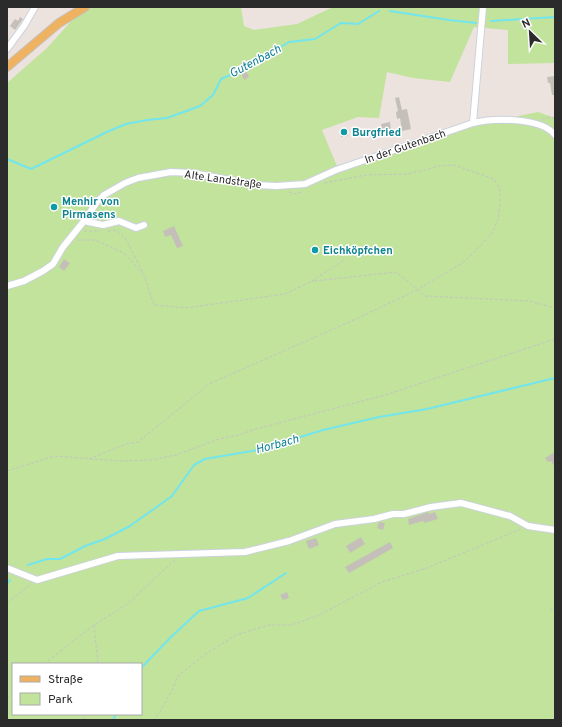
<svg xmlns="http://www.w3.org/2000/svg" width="562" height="727" viewBox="0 0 562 727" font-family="Overpass,sans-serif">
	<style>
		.green { fill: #c1e39b; fill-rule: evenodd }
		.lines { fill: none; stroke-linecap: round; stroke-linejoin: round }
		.stream { stroke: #72e5ed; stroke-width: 2 }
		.building { fill: #c5bfb9 }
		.minor-casing { stroke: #ccd2dd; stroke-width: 8 }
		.major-casing { stroke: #c4c4c4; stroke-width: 10 }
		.path { stroke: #c4c4c4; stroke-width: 1; stroke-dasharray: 3 2; stroke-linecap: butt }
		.minor { stroke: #fff; stroke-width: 6 }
		.major { stroke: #efb260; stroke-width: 8 }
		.culture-dot { fill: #0f9aa8; stroke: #fff; stroke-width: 1.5 }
		.labels { text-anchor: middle; stroke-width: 3; stroke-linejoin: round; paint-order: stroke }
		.culture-label { font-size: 11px; font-weight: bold; fill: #0d838f; stroke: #fff; text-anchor: start }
		.street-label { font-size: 11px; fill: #2b2b2b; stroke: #fff }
		.water-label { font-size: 12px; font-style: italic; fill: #0f8094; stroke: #fff }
	</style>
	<rect width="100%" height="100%" fill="#ede3de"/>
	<path class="green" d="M84,7h157l3,19 10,4 43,-6 36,-17h222v56l-47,1v-34l-34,-3 -24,55 -37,-4 -26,-6 -8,46 -21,-1 -36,13 17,41 132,-45 67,-14 17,6v602h-548v-637l40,-35zM13,664h128v50h-128z"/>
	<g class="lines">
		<path class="stream" d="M390,11l59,9 27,3
			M491,21l64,-4
			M7,159l24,10 78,-38 17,-7 21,-4 20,-2 33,-12 13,-11 8,-16 23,-10 45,-27 26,-3 26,-16 17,1 21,-13
			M28,565l19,-6h13l25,-13 20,-7 25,-13 42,-30 22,-31 11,-6 53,-9 65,-20 56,-13 48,-8 128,-31
			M7,584l3,-4
			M141,668l30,-31 28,-26 49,-13 38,-25
			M113,720l3,-6"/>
	</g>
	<path class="building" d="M20,17l3,2 -8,11 -5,-4 5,-7 3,2z
		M246,71l3,6 -5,3 -3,-7z
		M555,76v19h-3l-2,-12h-2l-1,-6z
		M399,97l3,13 5,-1 4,20 -9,2 -2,-13 -3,1 -1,-7 2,-1 -3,-13z
		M390,122l1,8 -8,2 -2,-8z
		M347,128l1,8 -7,1 -1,-8z
		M174,226l9,20 -6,2 -6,-13 -6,2 -2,-6z
		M64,259l6,4 -6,8 -5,-4z
		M555,452v15l-4,-6 -3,1 -3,-4z
		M428,512l1,2 6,-2 3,7 -14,4 -1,-2 -14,4 -1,-6z
		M379,522l6,1 -2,7 -6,-2z
		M361,537l4,7 -15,9 -4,-7z
		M316,538l3,7 -10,4 -3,-8z
		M390,542l3,6 -44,25 -4,-6z
		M287,592l2,6 -6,2 -3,-5z"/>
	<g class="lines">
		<defs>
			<path id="minor" d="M7,49l17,-23 11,-19
				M473,123l10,-116
				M84,221l19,4 16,-4 17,7 8,-3
				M7,286l17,-5 19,-10 10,-7 10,-17 21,-26 13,-19 7,-7 21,-12 13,-5 33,-6 22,1 64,12 19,1 29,-2 31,-14 137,-47c20,-5 68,-6 82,12
				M7,568l30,12 81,-24 127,-4 44,-11 46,-17 39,-5 19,-5h11l27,-7 30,-4 49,13 18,10 27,4"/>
			<path id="major" d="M7,67l52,-44 26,-16"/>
		</defs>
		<use href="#minor" class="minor-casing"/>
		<use href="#major" class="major-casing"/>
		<path class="path" d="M542,119l13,-2
			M289,192l7,2 7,-3
			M84,231h16
			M108,231l8,-1 10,9 18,36 10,30 31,3 100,-14 27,-13 32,-21
			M77,240h18l29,13 18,20
			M314,281l82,-9 29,24 105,5 25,7
			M89,459l37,-15 12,-2 71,-58 149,-66 59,-28 47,-28 27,-27 7,-15 2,-14v-17l-6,-10 -40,-14 -16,1 -13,4 -18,4 -40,1 -43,8
			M7,471l48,-15 64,5 31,-1 26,-5 43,-16 16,-3 21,-7 129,-34 170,-56
			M7,603l24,-19
			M550,610l5,-2
			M94,625l4,39
			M44,664l50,-39 32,-20 49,-45
			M7,698l6,-6
			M83,720l3,-6
			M153,720l5,-5 14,-25 6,-14 29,-23 29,-18 33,-10h22l26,-9 65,-34 45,-14 94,-39"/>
		<use href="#minor" class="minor"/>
		<use href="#major" class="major"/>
	</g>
	<g class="culture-dot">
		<circle cx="344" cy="132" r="4"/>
		<circle cx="54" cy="207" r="4"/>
		<circle cx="315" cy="250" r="4"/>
	</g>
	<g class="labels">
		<g class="culture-label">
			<text x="352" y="136">Burgfried</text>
			<text x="62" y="205">Menhir von<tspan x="62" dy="13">Pirmasens</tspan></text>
			<text x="323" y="254">Eichköpfchen</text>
		</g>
		<g class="street-label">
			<text transform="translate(405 146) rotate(-19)" y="4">In der Gutenbach</text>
			<text transform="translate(223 179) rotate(8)" y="4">Alte Landstraße</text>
		</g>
		<g class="water-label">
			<text transform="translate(255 61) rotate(-28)" y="4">Gutenbach</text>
			<text transform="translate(277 444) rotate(-15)" y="4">Horbach</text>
		</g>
	</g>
	<rect width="562" height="727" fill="none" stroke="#2b2b2b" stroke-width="16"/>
	<rect x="12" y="663" width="130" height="52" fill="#ffffff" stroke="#aaaaaa"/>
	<rect x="20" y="676" width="20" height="6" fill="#efb260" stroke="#aaaaaa"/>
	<text x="48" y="683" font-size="12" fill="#2b2b2b">Straße</text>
	<rect x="20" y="693" width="20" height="12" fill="#c1e39b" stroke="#aaaaaa"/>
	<text x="48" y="703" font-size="12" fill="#2b2b2b">Park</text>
	<g transform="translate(530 32) rotate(335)" stroke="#ffffff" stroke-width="3" paint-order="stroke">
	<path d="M0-3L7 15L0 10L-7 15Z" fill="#2b2b2b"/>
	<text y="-6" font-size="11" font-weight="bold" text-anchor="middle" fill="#2b2b2b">N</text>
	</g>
</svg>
